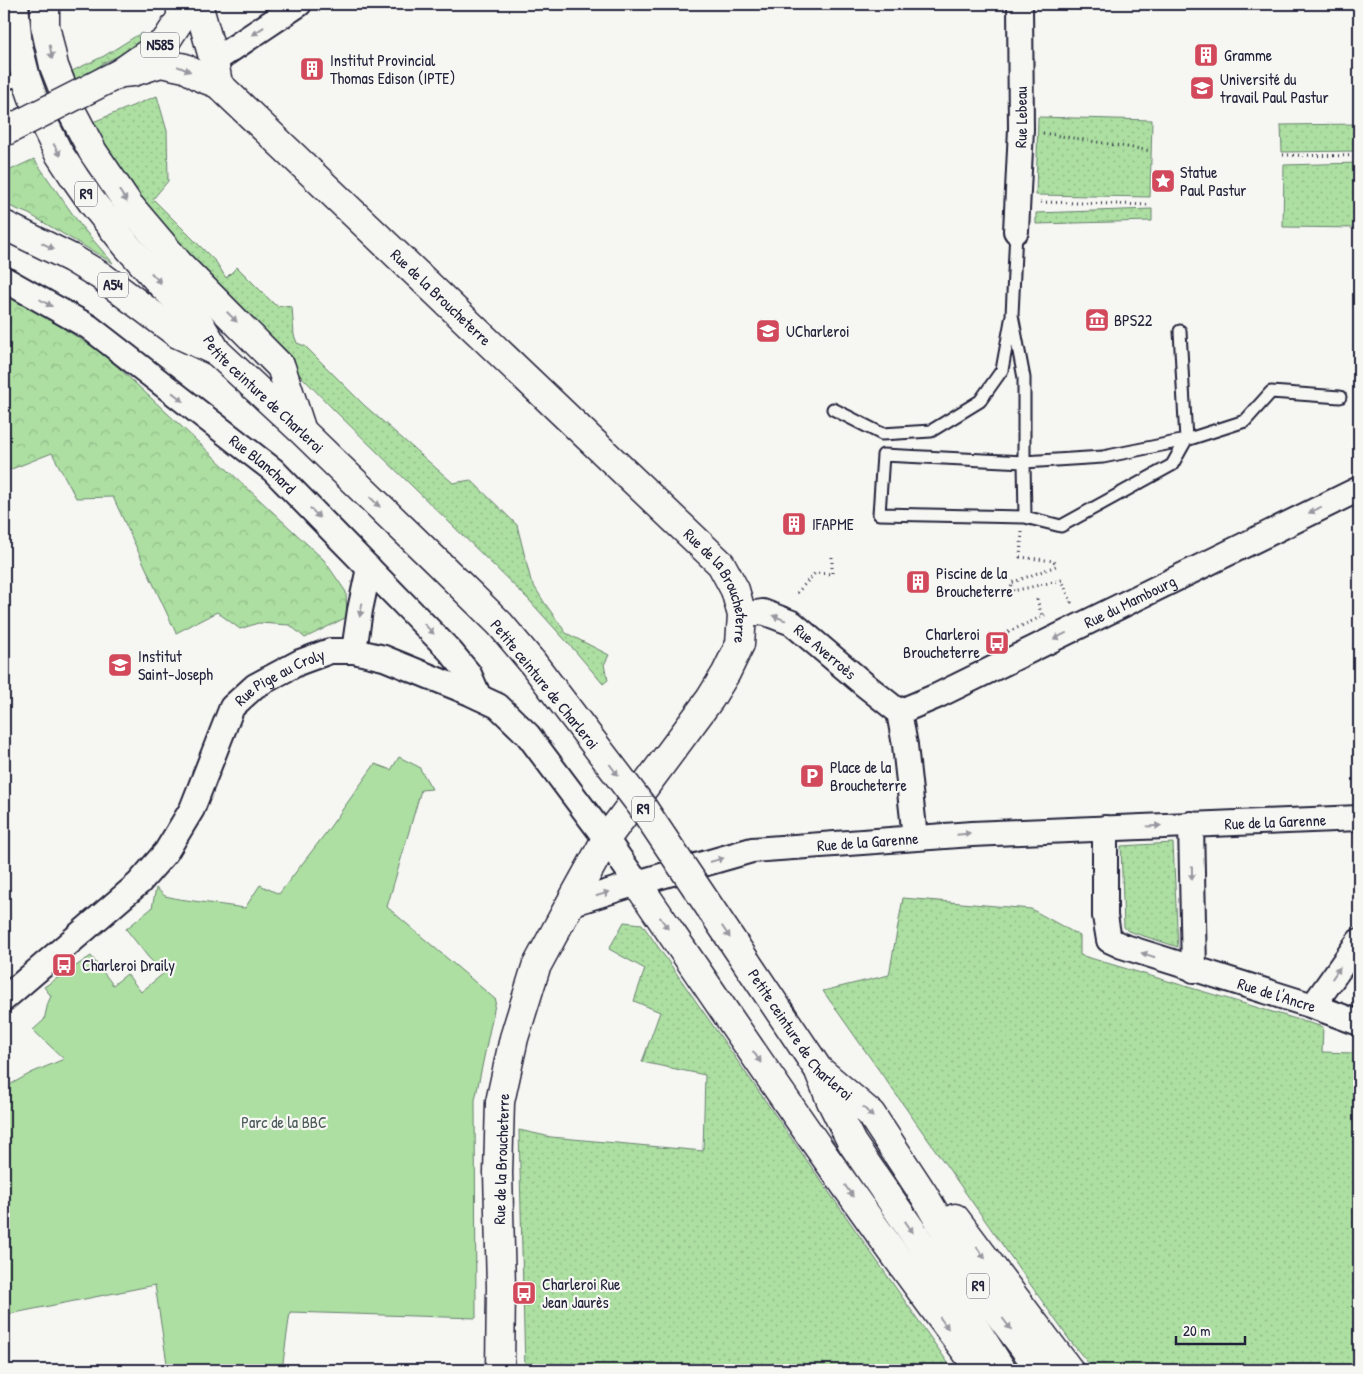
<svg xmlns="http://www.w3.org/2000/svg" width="1363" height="1374" viewBox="0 0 1363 1374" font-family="'Patrick Hand',sans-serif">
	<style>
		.grass { fill: url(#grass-dots); stroke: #67806e }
		.forest { fill: url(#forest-crowns); stroke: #67806e }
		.green { fill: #acdfa1; stroke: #67806e }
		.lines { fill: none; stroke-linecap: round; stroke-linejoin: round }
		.lane-casing { stroke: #22223b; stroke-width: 15 }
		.street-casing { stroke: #22223b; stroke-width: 28 }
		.secondary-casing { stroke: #22223b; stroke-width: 31 }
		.primary-casing { stroke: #22223b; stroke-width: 31 }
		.highway-casing { stroke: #22223b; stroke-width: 31 }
		.path { stroke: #22223b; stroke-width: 3; stroke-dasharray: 1 4; stroke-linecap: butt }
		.lane { stroke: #f6f6f2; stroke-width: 11 }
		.street { stroke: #f6f6f2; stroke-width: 24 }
		.secondary { stroke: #f6f6f2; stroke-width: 28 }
		.primary { stroke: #f6f6f2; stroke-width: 28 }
		.highway { stroke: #f6f6f2; stroke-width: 28 }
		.primary-bridge-casing { stroke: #22223b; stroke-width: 31; stroke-linecap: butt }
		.highway-bridge-casing { stroke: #22223b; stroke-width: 31; stroke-linecap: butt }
		.primary-bridge { stroke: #f6f6f2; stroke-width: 28 }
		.highway-bridge { stroke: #f6f6f2; stroke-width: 28 }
		.oneway { fill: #9797a0 }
		.labels { text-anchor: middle; stroke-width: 4.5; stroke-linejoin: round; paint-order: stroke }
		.shield { fill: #f6f6f2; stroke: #626272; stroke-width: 1 }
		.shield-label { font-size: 15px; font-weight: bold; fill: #22223b }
		.poi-label { font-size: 16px; fill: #22223b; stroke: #f6f6f2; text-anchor: start }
		.street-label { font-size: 16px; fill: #22223b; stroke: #f6f6f2 }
		.park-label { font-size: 16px; fill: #4b5b5a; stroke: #f6f6f2 }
	</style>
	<defs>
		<pattern id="grass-dots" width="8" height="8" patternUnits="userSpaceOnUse" patternTransform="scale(1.25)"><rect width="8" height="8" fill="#acdfa1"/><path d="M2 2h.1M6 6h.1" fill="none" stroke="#94bf8c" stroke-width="1.8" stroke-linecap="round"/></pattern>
		<pattern id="forest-crowns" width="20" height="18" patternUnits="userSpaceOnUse" patternTransform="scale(1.25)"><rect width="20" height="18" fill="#acdfa1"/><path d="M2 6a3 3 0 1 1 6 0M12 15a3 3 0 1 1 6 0" fill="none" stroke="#94bf8c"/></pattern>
	</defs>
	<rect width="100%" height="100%" fill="#f6f6f2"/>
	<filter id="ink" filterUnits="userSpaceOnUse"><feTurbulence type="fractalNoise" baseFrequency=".02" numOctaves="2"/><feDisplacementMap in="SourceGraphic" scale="10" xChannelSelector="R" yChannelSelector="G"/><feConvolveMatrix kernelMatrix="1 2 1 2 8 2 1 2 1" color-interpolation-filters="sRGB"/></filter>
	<g filter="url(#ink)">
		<path class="grass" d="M143,33l2,9 -11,7 -27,12 -30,20 -5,-10 32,-15 32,-20z
			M157,96l10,35 1,50 -15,18 63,63 10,16 11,-11 38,38 17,2 2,28 3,8 8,3 59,59 89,78 18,-3 46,45 14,56 13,21 22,31 43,22 -5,10 4,15 -5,4 -27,-32 -48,-53 -193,-188 -172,-177 -75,-110z
			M1038,117l114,3 -2,77 -114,-2z
			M1359,124v27l-77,1 -1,-27z
			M1359,163v65l-76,-1 1,-62z
			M1152,209v12l-116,3v-11z
			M1173,843l5,104 -50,-16 -4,-4 -3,-81z
			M903,898l128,11 49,27v19l243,72 -1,25 30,1 7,3v314h-265l-23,-28 -248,-351 66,-16z
			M624,922l18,2 311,446h-428l-6,-240 32,7 152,14 2,-76 -63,-13 18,-50 -26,-11 11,-32 -36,-20z"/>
		<path class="forest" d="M34,159l47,67 32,37 -84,-49 -25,-10v-31z
			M4,292l4,1 96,61 220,206 22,32 1,25 -42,21 -15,-13 -32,-2 -18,6 -23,-17 -41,21 -63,-136 -37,1 -24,-45 -48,19z"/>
		<path class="green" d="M399,757l20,10 13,22 -11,1 -34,117 109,93 -21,100 1,218 -186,-6 -8,58h-114l-13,-85 -151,30v-227l27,-15 33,-14 -31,-29 11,-10 4,-17 3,-7 -7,-9 47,-31 22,29 14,-11 14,18 23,-19 -16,-16 -22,-28 26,-21 4,-20 9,8 14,3 66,9 15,-23 19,9 46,-60 50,-70 16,6z"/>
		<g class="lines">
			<defs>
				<path id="lane" d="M4,84l22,-6
					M1012,315l12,63v84l-141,-7 -4,59 146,3 -1,-55 79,-5 83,-17 -6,-109
					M833,409l49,25 49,-3 49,-30 22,-31 10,-55 4,-84
					M1025,517l36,9 111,-61 14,-25 59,-19 26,-29 69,5"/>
				<g id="street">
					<path d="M214,61l85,-57"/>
					<path id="s1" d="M1016,231l5,-102 -1,-125"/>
					<path id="s2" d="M4,279l85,48 184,143 177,181 19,23 10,23"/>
					<path id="s3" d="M742,615l21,-3 29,11 73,62 34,27"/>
					<path d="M354,651l6,-41 9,-42"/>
					<path id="s4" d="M899,712l38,-16 422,-207"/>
					<path d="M899,712l6,33 10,93"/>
					<path d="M1191,824l3,146"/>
					<path id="s5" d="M1105,828v88l4,24 13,6 191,60 46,17"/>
					<path id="s6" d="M570,904l67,-21 115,-33 220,-16 387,-16"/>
					<path id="s7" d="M4,999l135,-116 27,-31 26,-43 40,-102 23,-21 45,-24 30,-11h24l30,7 86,35 28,13 30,29 78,104 31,44"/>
					<path d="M1313,1006l46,-65"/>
				</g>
				<g id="secondary">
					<path id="s8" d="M198,4l16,57 4,23 503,480 14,26 7,25 -2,29 -14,29 -16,26 -104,140 -36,65 -34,63 -22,71 -14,64 -2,71 3,114 -1,83"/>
					<path d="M122,73l11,-1 28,-9 24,5 17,10 16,6"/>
				</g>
				<path id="primary" d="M81,93l39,-20 46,-32 15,-23v-14"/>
				<g id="highway">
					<path id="s9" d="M14,4l4,42 8,32 11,31 21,43 17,26 17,24 36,45 33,37 35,34 21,34 86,80 130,126 67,66 32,38"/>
					<path d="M45,4v21l9,41 18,46 21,40 36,53 50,59 102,103 20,61"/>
					<path d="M4,225l67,33 30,18 77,58 39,18"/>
					<path d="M637,883c112,164 223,329 343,487"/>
					<path id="s10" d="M747,963l71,106 53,45 53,81 51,87 66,88"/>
					<path d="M820,1074l11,27 21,42 67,98 83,129"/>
					<path d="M955,1218l114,152"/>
				</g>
			</defs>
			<use href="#lane" class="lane-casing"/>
			<use href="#street" class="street-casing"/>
			<use href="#secondary" class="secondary-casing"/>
			<use href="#primary" class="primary-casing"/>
			<use href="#highway" class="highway-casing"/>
			<path class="path" d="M1043,133l108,18
				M1283,155l76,1
				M1041,202l110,3
				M1022,532l-2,25 34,4 2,5 -45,17 2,8 49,-11 9,22 -2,2
				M797,593l18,-20 17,1v-19
				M1037,599l5,17
				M1003,638l-1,-3 43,-20"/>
			<use href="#lane" class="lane"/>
			<use href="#street" class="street"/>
			<use href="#secondary" class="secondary"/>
			<use href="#primary" class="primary"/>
			<use href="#highway" class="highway"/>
			<defs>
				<path id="primary-bridge" d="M4,132l77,-39"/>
				<path id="highway-bridge" d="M532,662l109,143 106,158"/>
			</defs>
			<use href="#primary-bridge" class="primary-bridge-casing"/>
			<use href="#highway-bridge" class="highway-bridge-casing"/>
			<use href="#primary-bridge" class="primary-bridge"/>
			<use href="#highway-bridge" class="highway-bridge"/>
		</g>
		<defs><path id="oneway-solid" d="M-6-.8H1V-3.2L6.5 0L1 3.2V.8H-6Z" transform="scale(1.25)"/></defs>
		<g class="oneway">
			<use href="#oneway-solid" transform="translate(258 31) rotate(146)"/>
			<use href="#oneway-solid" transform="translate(51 52) rotate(79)"/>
			<use href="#oneway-solid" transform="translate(184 69) rotate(22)"/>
			<use href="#oneway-solid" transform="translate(57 150) rotate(61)"/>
			<use href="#oneway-solid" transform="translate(123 196) rotate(56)"/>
			<use href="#oneway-solid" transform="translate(48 246) rotate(27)"/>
			<use href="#oneway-solid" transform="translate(156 278) rotate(47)"/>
			<use href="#oneway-solid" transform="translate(46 303) rotate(30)"/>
			<use href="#oneway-solid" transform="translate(232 317) rotate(45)"/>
			<use href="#oneway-solid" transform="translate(178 397) rotate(38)"/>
			<use href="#oneway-solid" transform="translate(375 502) rotate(44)"/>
			<use href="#oneway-solid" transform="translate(1315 510) rotate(154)"/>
			<use href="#oneway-solid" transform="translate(315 513) rotate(46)"/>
			<use href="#oneway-solid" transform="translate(361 610) rotate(101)"/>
			<use href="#oneway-solid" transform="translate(779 618) rotate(-159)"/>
			<use href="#oneway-solid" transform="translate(429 629) rotate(46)"/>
			<use href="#oneway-solid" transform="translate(1060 636) rotate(154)"/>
			<use href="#oneway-solid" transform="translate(614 770) rotate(53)"/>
			<use href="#oneway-solid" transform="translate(1154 826) rotate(-3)"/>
			<use href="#oneway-solid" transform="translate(964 834) rotate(-5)"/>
			<use href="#oneway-solid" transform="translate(717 860) rotate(-16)"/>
			<use href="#oneway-solid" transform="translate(1192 873) rotate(89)"/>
			<use href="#oneway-solid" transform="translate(603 894) rotate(-17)"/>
			<use href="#oneway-solid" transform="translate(664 923) rotate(55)"/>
			<use href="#oneway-solid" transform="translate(726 932) rotate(56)"/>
			<use href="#oneway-solid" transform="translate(1148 955) rotate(-162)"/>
			<use href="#oneway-solid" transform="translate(1336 973) rotate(-55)"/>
			<use href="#oneway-solid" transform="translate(757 1057) rotate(55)"/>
			<use href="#oneway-solid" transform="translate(868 1112) rotate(45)"/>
			<use href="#oneway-solid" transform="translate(849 1191) rotate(55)"/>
			<use href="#oneway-solid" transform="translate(909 1227) rotate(56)"/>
			<use href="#oneway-solid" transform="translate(981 1253) rotate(53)"/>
			<use href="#oneway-solid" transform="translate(944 1323) rotate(53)"/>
			<use href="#oneway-solid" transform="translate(1007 1324) rotate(53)"/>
		</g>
	</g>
	<defs>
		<symbol id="building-square" viewBox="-11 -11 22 22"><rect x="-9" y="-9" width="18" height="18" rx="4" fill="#d1495b" stroke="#f6f6f2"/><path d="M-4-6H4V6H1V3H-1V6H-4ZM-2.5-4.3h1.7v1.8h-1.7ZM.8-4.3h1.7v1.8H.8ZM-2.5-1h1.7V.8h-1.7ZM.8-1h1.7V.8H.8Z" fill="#fff"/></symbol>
		<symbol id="university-square" viewBox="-11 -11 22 22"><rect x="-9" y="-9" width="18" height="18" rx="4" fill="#d1495b" stroke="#f6f6f2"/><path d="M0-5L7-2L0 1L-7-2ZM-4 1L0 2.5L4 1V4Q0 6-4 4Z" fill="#fff"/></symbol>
		<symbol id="sight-square" viewBox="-11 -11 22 22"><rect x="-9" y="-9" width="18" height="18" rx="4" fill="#d1495b" stroke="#f6f6f2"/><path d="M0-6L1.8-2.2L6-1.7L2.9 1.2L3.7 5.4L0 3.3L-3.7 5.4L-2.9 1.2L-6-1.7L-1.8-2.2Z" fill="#fff"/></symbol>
		<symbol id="museum-square" viewBox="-11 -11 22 22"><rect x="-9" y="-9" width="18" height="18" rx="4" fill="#d1495b" stroke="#f6f6f2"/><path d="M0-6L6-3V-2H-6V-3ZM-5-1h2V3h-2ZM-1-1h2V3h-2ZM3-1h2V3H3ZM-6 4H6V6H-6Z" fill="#fff"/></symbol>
		<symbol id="bus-square" viewBox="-11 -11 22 22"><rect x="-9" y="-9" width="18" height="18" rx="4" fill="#d1495b" stroke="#f6f6f2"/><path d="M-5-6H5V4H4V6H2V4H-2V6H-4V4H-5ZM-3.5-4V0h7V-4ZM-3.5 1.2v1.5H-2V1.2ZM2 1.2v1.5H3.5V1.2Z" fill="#fff"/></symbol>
		<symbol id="school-square" viewBox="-11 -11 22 22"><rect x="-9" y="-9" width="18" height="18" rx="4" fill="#d1495b" stroke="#f6f6f2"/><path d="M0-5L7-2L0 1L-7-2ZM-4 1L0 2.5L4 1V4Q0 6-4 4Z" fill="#fff"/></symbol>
		<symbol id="parking-square" viewBox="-11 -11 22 22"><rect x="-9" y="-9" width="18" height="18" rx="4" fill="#d1495b" stroke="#f6f6f2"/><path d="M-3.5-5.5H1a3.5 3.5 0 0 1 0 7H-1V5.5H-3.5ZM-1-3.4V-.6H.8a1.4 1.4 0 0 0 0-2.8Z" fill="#fff"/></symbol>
	</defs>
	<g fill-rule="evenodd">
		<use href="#building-square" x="1192" y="41" width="28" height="28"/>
		<use href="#building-square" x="298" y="55" width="28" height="28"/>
		<use href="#university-square" x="1188" y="74" width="28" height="28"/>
		<use href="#sight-square" x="1149" y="167" width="28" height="28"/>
		<use href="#museum-square" x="1083" y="306" width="28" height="28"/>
		<use href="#university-square" x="754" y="317" width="28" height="28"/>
		<use href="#building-square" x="780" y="510" width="28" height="28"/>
		<use href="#building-square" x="904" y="568" width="28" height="28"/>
		<use href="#bus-square" x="983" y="629" width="28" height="28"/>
		<use href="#school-square" x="106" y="651" width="28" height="28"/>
		<use href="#parking-square" x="798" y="762" width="28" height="28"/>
		<use href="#bus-square" x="50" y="951" width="28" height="28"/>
		<use href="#bus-square" x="510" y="1279" width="28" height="28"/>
	</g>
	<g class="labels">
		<g class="shield">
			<rect x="141" y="32.5" width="38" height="25" rx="4"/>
			<rect x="75" y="181.5" width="22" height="25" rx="4"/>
			<rect x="98" y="272.5" width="30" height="25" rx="4"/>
			<rect x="632" y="796.5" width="22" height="25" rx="4"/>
			<rect x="967" y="1273.5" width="22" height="25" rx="4"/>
		</g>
		<g class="shield-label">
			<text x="160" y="50">N585</text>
			<text x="86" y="199">R9</text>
			<text x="113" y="290">A54</text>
			<text x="643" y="814">R9</text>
			<text x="978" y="1291">R9</text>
		</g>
		<g class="poi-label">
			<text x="1224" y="61">Gramme</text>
			<text x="330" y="66">Institut Provincial<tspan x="330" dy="18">Thomas Edison (IPTE)</tspan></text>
			<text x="1220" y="85">Université du<tspan x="1220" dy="18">travail Paul Pastur</tspan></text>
			<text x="1180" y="178">Statue<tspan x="1180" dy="18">Paul Pastur</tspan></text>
			<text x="1114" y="326">BPS22</text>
			<text x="786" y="337">UCharleroi</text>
			<text x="812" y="530">IFAPME</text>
			<text x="936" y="579">Piscine de la<tspan x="936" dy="18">Broucheterre</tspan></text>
			<text x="980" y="640" text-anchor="end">Charleroi<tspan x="980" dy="18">Broucheterre</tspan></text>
			<text x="138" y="662">Institut<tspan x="138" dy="18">Saint-Joseph</tspan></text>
			<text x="830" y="773">Place de la<tspan x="830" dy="18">Broucheterre</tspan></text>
			<text x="82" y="971">Charleroi Draily</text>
			<text x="542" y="1290">Charleroi Rue<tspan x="542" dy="18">Jean Jaurès</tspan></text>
		</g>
		<g class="street-label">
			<text dy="6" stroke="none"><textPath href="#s1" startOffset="114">Rue Lebeau</textPath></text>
			<text dy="6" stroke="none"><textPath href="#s8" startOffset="391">Rue de la Broucheterre</textPath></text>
			<text dy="6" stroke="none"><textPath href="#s9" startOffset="475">Petite ceinture de Charleroi</textPath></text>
			<text dy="6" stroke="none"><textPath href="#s2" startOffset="319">Rue Blanchard</textPath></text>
			<text dy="6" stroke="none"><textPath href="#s8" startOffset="796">Rue de la Broucheterre</textPath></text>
			<text dy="6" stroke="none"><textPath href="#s4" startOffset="256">Rue du Mambourg</textPath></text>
			<text dy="6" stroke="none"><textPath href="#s3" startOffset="96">Rue Averroès</textPath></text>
			<text dy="6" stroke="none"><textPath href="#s7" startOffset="436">Rue Pige au Croly</textPath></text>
			<text transform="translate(545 684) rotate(51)" y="6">Petite ceinture de Charleroi</text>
			<text dy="6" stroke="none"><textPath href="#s6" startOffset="714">Rue de la Garenne</textPath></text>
			<text dy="6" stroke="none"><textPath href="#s6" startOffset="306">Rue de la Garenne</textPath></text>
			<text dy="6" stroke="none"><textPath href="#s5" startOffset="289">Rue de l'Ancre</textPath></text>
			<text dy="6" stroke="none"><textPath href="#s10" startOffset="90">Petite ceinture de Charleroi</textPath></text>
			<text transform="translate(501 1159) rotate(-88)" y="6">Rue de la Broucheterre</text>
		</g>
		<g class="park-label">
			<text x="284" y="1128">Parc de la BBC</text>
		</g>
	</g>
	<rect width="1363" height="1374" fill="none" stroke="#f6f6f2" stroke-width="20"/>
	<rect x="10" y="10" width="1343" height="1354" fill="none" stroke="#22223b" stroke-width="2" filter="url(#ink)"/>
	<path d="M1176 1336v8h69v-8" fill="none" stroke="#22223b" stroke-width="2.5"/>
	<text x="1183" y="1336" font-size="15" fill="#22223b" stroke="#f6f6f2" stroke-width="4" paint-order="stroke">20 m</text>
</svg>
